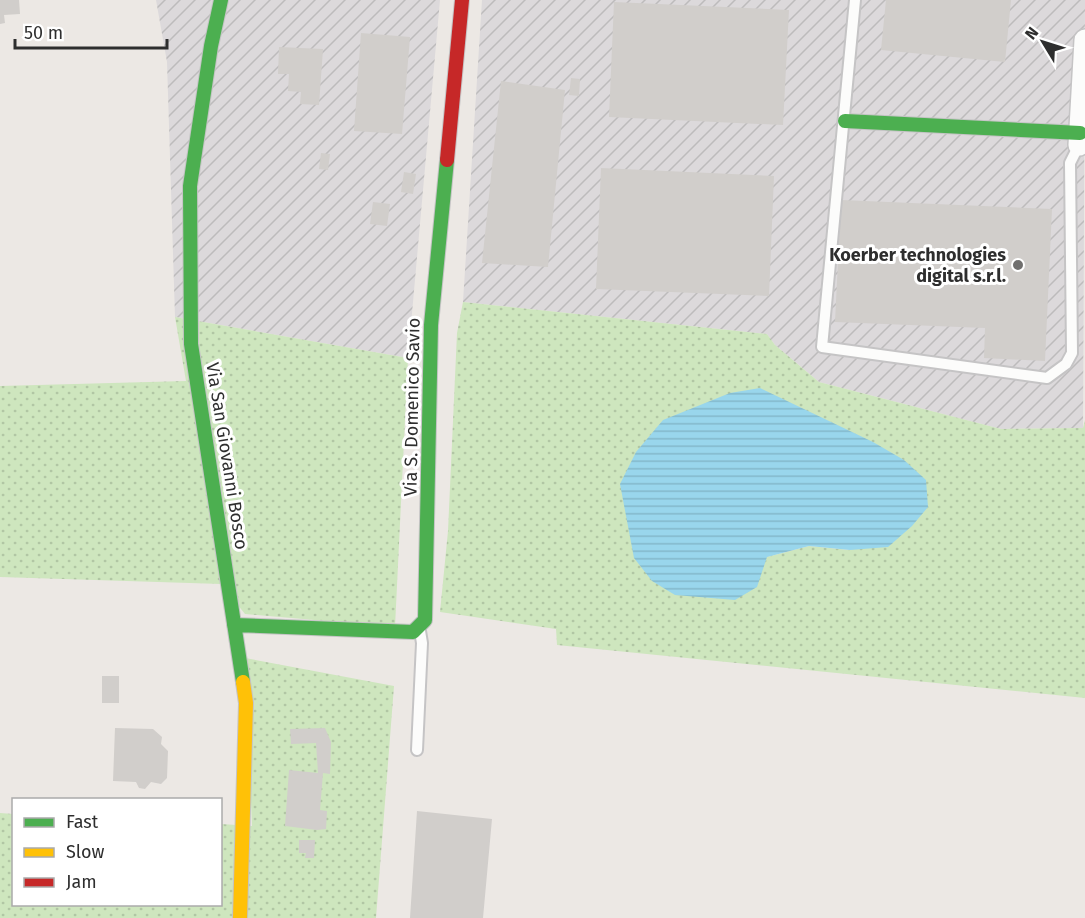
<svg xmlns="http://www.w3.org/2000/svg" width="1085" height="918" viewBox="0 0 1085 918" font-family="'Fira Sans',sans-serif">
	<style>
		.industrial { fill: url(#industrial-furrows) }
		.grass { fill: url(#grass-dots); fill-rule: evenodd }
		.water { fill: url(#water-rules) }
		.building { fill: #d1cecb }
		.lines { fill: none; stroke-linecap: round; stroke-linejoin: round }
		.lane-casing { stroke: #c5c4c5; stroke-width: 14 }
		.street-casing { stroke: #c5c4c5; stroke-width: 24 }
		.fast-casing { stroke: #c5c4c5; stroke-width: 16 }
		.slow-casing { stroke: #c5c4c5; stroke-width: 16 }
		.jam-casing { stroke: #c5c4c5; stroke-width: 16 }
		.lane { stroke: #fcfcfb; stroke-width: 10 }
		.street { stroke: #fcfcfb; stroke-width: 21 }
		.fast { stroke: #4caf50; stroke-width: 14 }
		.slow { stroke: #ffc107; stroke-width: 14 }
		.jam { stroke: #c62828; stroke-width: 14 }
		.poi-dot { fill: #706f6e; stroke: #fff; stroke-width: 2 }
		.labels { text-anchor: middle; stroke-width: 6; stroke-linejoin: round; paint-order: stroke }
		.poi-label { font-size: 18px; font-weight: bold; fill: #2e2e2e; stroke: #fff; text-anchor: end }
		.street-label { font-size: 18px; fill: #2e2e2e; stroke: #fff }
	</style>
	<defs>
		<pattern id="industrial-furrows" width="10" height="10" patternUnits="userSpaceOnUse" patternTransform="scale(1.5)"><rect width="10" height="10" fill="#dcd9db"/><path d="M-1 1l2-2M0 10L10 0M9 11l2-2" fill="none" stroke="#bdbbbc"/></pattern>
		<pattern id="grass-dots" width="8" height="8" patternUnits="userSpaceOnUse" patternTransform="scale(1.5)"><rect width="8" height="8" fill="#cee6be"/><path d="M2 2h.1M6 6h.1" fill="none" stroke="#b1c6a4" stroke-width="1.8" stroke-linecap="round"/></pattern>
		<pattern id="water-rules" width="6" height="5" patternUnits="userSpaceOnUse" patternTransform="scale(1.5)"><rect width="6" height="5" fill="#99d6ec"/><path d="M0 2.5h6" fill="none" stroke="#84b8cb"/></pattern>
	</defs>
	<rect width="100%" height="100%" fill="#ece8e4"/>
	<path class="industrial" d="M156,0h284l-32,358 -233,-41 -8,-255z
		M482,0h603l-2,428 -82,1 -182,-47 -44,-37 -8,-11 -304,-32z"/>
	<path class="grass" d="M463,302l304,32 8,11 44,37 182,47 82,-1 2,-8v278l-528,-53 -1,-16 -116,-17 8,-81 9,-198zM928,507l-78,43 -41,-4 -42,11z
		M175,317l233,41 -13,269 -150,-13 -24,-30 -221,-7v-191l186,-5z
		M245,658l149,28 -18,232h-376v-105l13,1 1,90h206l1,-80 31,2z"/>
	<path class="water" d="M760,388l113,54 31,18 22,20 2,27 -16,19 -24,21 -38,3 -41,-4 -42,11 -10,30 -22,13 -60,-5 -23,-14 -18,-23 -14,-74 16,-32 27,-32 67,-27z"/>
	<path class="building" d="M0,0h19l1,14 -16,1 1,8 -5,1z
		M886,0h125l-6,62 -124,-12z
		M614,2l175,8 -6,115 -174,-8z
		M361,33l49,4 -8,97 -48,-3z
		M279,47l44,2 -4,56 -19,-1 1,-12 -13,-1 1,-17h-11z
		M571,78l9,1 -1,17 -10,-1z
		M501,81l64,9 -17,177 -66,-4z
		M321,153l9,1 -2,16 -9,-1z
		M601,168l173,8 -5,120 -173,-7z
		M404,172l12,2 -3,20 -12,-2z
		M841,200l211,9 -7,152 -61,-3 1,-30 -150,-6z
		M373,202l17,2 -3,22 -17,-2z
		M102,676h17v27h-17z
		M115,728l38,1 9,8 -1,7 7,7 -1,27 -6,6 -10,-2 -6,7 -6,-1 -3,-6 -23,-1z
		M325,728l6,14 -1,32 -7,-1 -3,37 7,1 -1,18 -9,1 -32,-4 4,-56 29,3 -2,-30 -25,1 -1,-15z
		M417,811l75,8 -9,99h-73z
		M299,840h16l-1,18h-9l1,-5h-7z"/>
	<g class="lines">
		<defs>
			<path id="lane" d="M855,0l-33,347 225,31 19,-14 6,-11 -2,-190 9,-18
				M417,750l5,-107 -2,-12"/>
			<path id="street" d="M1079,145l6,-105"/>
			<path id="fast" d="M221,0l-10,46 -21,140 1,158 52,338
				M845,121l235,12
				M234,625l179,7 12,-12 6,-295 16,-165"/>
			<path id="slow" d="M240,918l6,-215 -3,-21"/>
			<path id="jam" d="M447,160l15,-160"/>
		</defs>
		<use href="#lane" class="lane-casing"/>
		<use href="#street" class="street-casing"/>
		<use href="#fast" class="fast-casing"/>
		<use href="#slow" class="slow-casing"/>
		<use href="#jam" class="jam-casing"/>
		<use href="#lane" class="lane"/>
		<use href="#street" class="street"/>
		<use href="#fast" class="fast"/>
		<use href="#slow" class="slow"/>
		<use href="#jam" class="jam"/>
	</g>
	<circle class="poi-dot" cx="1018" cy="265" r="6"/>
	<g class="labels">
		<g class="poi-label">
			<text x="1006" y="261">Koerber technologies<tspan x="1006" dy="21">digital s.r.l.</tspan></text>
		</g>
		<g class="street-label">
			<text transform="translate(412 407) rotate(-89)" y="6">Via S. Domenico Savio</text>
			<text transform="translate(227 456) rotate(81)" y="6">Via San Giovanni Bosco</text>
		</g>
	</g>
	<rect x="12" y="798" width="210" height="108" fill="#ffffff" stroke="#ababab" stroke-width="1.5"/>
	<rect x="24" y="818" width="30" height="9" fill="#4caf50" stroke="#ababab" stroke-width="1.5"/>
	<text x="66" y="828" font-size="18" fill="#2e2e2e">Fast</text>
	<rect x="24" y="848" width="30" height="9" fill="#ffc107" stroke="#ababab" stroke-width="1.5"/>
	<text x="66" y="858" font-size="18" fill="#2e2e2e">Slow</text>
	<rect x="24" y="878" width="30" height="9" fill="#c62828" stroke="#ababab" stroke-width="1.5"/>
	<text x="66" y="888" font-size="18" fill="#2e2e2e">Jam</text>
	<g transform="translate(1043 42) rotate(308)" stroke="#ffffff" stroke-width="4.5" paint-order="stroke">
	<path d="M0-4.5L10 22L0 15L-10 22Z" fill="#2e2e2e"/>
	<text y="-9" font-size="16" font-weight="bold" text-anchor="middle" fill="#2e2e2e">N</text>
	</g>
	<path d="M15 39v9h152v-9" fill="none" stroke="#2e2e2e" stroke-width="3"/>
	<text x="24" y="39" font-size="18" fill="#2e2e2e" stroke="#ffffff" stroke-width="4.5" paint-order="stroke">50 m</text>
</svg>
